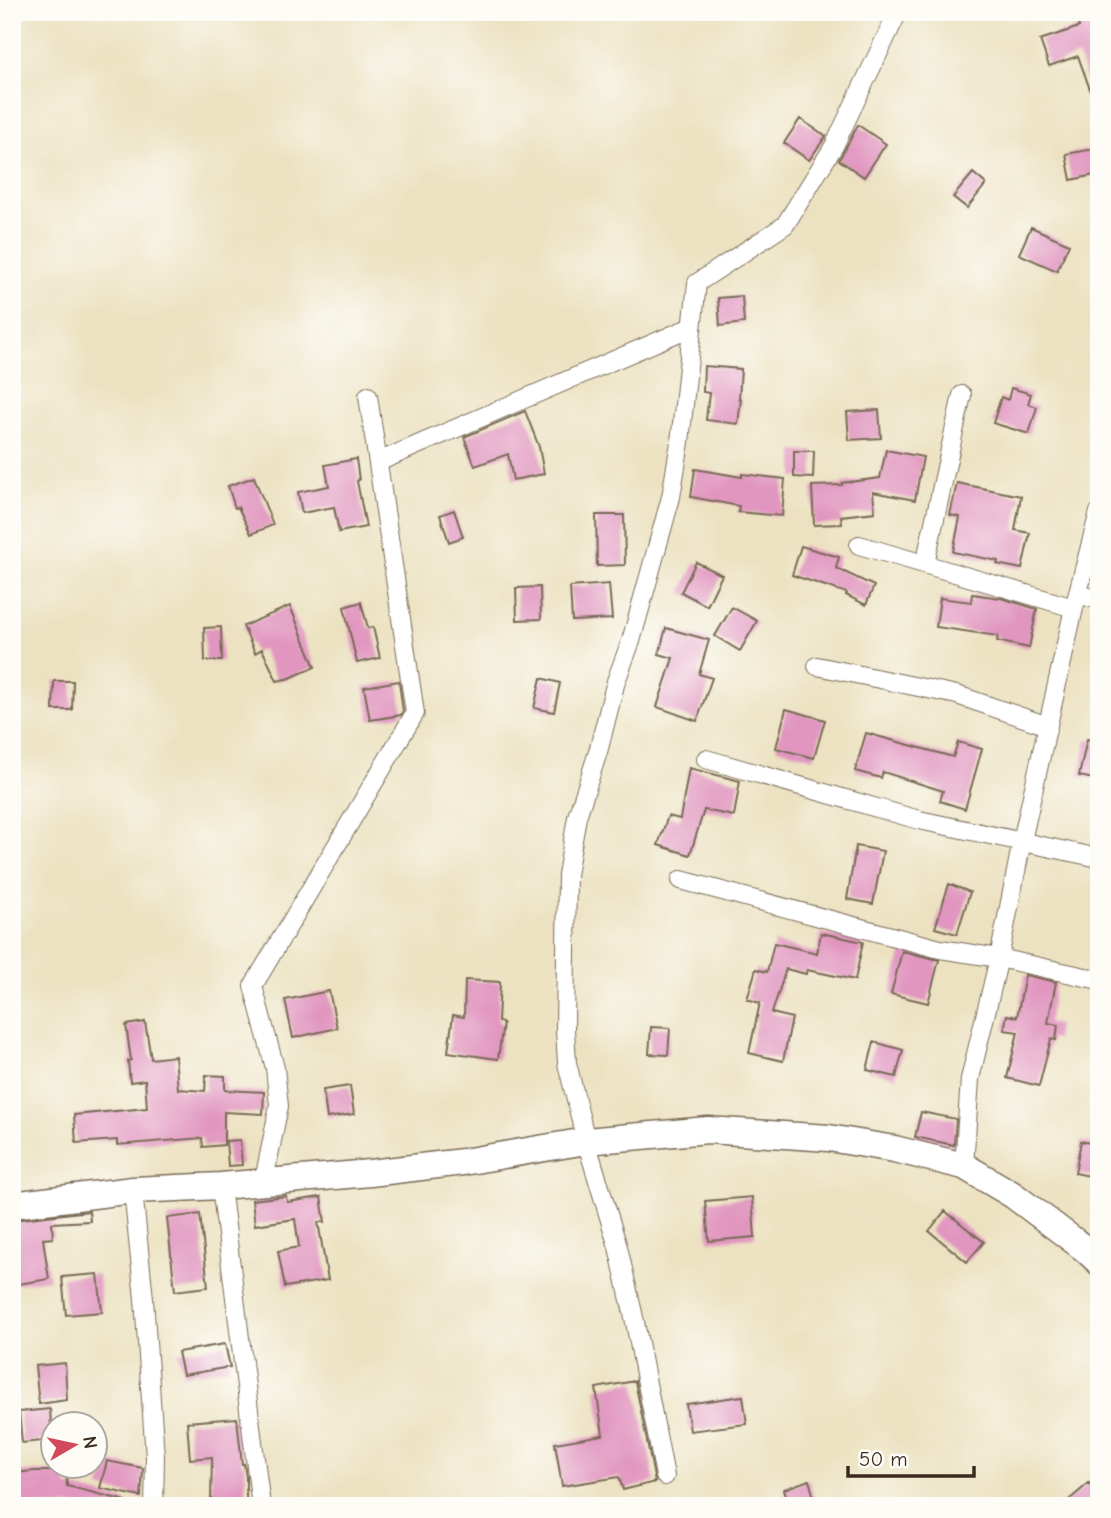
<svg xmlns="http://www.w3.org/2000/svg" width="1111" height="1518" viewBox="0 0 1111 1518" font-family="'Comic Neue',sans-serif">
	<style>
		.building { fill: #e196c0 }
		.lines { fill: none; stroke-linecap: round; stroke-linejoin: round }
		.street-casing { stroke: #796a57; stroke-width: 20 }
		.secondary-casing { stroke: #796a57; stroke-width: 29 }
		.street { stroke: #fff; stroke-width: 18 }
		.secondary { stroke: #fff; stroke-width: 26 }
	</style>
	<rect width="100%" height="100%" fill="#fdfcf7"/>
	<filter id="ink" filterUnits="userSpaceOnUse"><feTurbulence type="fractalNoise" baseFrequency=".0143" numOctaves="2"/><feDisplacementMap in="SourceGraphic" scale="14" xChannelSelector="R" yChannelSelector="G"/><feConvolveMatrix kernelMatrix="1 2 1 2 8 2 1 2 1" color-interpolation-filters="sRGB"/></filter>
	<filter id="wash" filterUnits="userSpaceOnUse"><feTurbulence type="fractalNoise" baseFrequency=".00686" numOctaves="4" result="noise"/><feDisplacementMap in="SourceGraphic" scale="28" xChannelSelector="R" yChannelSelector="G"/><feGaussianBlur stdDeviation="1.57" result="paint"/><feColorMatrix in="noise" values="0 0 0 0 0 0 0 0 0 0 0 0 0 0 0 0 0 1.4 0 .05"/><feComposite in="paint" operator="in"/></filter>
	<g filter="url(#wash)">
		<rect width="100%" height="100%" fill="#ece2c1"/>
		<g id="blocks">
			<path class="building" d="M1099,14v94l-2,1 -19,-53 -29,10 -9,-26 39,-13 -1,-5z
				M800,119l26,17 -17,24 -25,-17z
				M858,125l28,19 -22,33 -25,-17z
				M1099,148v26l-28,6 -5,-26z
				M973,173l13,11 -19,24 -14,-11z
				M1031,227l38,17 -12,27 -38,-17z
				M742,296l2,27 -24,3 -2,-28z
				M704,366l37,3 -2,30h2l-3,25 -32,-4 3,-27 -6,-1z
				M1011,388l20,6 -3,10 9,3 -8,27 -36,-11 8,-26 7,3z
				M879,410l2,28 -32,2 -2,-28z
				M525,411l14,36 5,27 -31,6 -5,-26 -33,12 -11,-29z
				M886,450l37,7 -8,43 -42,-8 2,20 -34,4 1,8 -28,1 -2,-39 30,-1v-2l38,-5z
				M794,451h20l-1,27 -19,-1z
				M356,459l3,21 -2,1 9,46 -27,5 -5,-25 -32,6 -4,-21 31,-6 -4,-21z
				M695,469l47,8v-3l43,5 -3,37 -44,-4 1,-6 -48,-9z
				M254,477l19,48 -22,9 -13,-27 -3,1 -7,-22z
				M957,483l64,13 -6,34 15,3 -8,36 -25,-5 1,-3 -45,-9 7,-35 -10,-2z
				M454,510l9,27 -14,5 -9,-27z
				M596,515h28l1,50 -28,1z
				M801,546l38,11 -3,11 38,18 -8,19 -20,-10 1,-2 -55,-18z
				M696,562l26,13 -15,31 -26,-14z
				M609,584l3,35 -40,2 -2,-34z
				M540,587l1,32 -24,1 -1,-32z
				M972,594l29,4 36,11 -8,39 -32,-7 1,-5 -62,-9 4,-29 31,4z
				M361,602l7,26 5,-1 7,31 -23,5 -13,-56z
				M290,606l25,61 -25,11 -13,3 -15,-32 -7,4 -12,-27z
				M732,607l25,14 -17,30 -25,-15z
				M221,627l1,34h-17l-1,-33z
				M666,628l43,12 -10,34 13,4 -15,43 -40,-14 16,-49 -14,-4z
				M541,678l19,5 -6,29 -20,-4z
				M54,681h19l-1,29h-19z
				M399,681l4,30 -2,4 -31,5 -6,-33z
				M786,709l39,11 -11,38 -38,-10z
				M866,733l87,24 5,-15 24,7 -17,60 -25,-8 3,-10 -60,-19 -2,6 -26,-7z
				M1087,739l12,2v39l-20,-4z
				M689,768l51,13 -6,35 -30,-6 -14,45 -32,-10 10,-29 12,3z
				M856,846l27,5 -10,53 -26,-5z
				M949,884l21,8 -13,42 -22,-6z
				M821,933l42,9 -8,38 -48,-10 -1,4 -20,-5 -14,44 20,5 -9,43 -34,-8 11,-50 -13,-4 9,-30 11,3 7,-29 43,10z
				M902,951l37,9 -11,43 -37,-9z
				M1025,975l31,7 -8,41 10,2 -2,15 -5,-1 -12,47 -32,-8 11,-46 -14,-2 3,-15 10,2z
				M465,980l35,2 -2,40 5,1 -5,36 -50,-7 5,-37 11,2z
				M329,991l8,37 -44,10 -8,-38z
				M145,1022l6,37 24,-3 3,33 27,2 1,-16 19,1v14l39,2 -1,22 -39,-2v33l-21,2 -1,-9 -85,7v-5l-41,3 -2,-28 73,-7 -2,-28 -15,2 -2,-21 3,-1 -5,-35z
				M651,1027l19,1 -2,27 -19,-1z
				M874,1042l29,8 -7,27 -29,-7z
				M350,1086l4,28 -27,4 -4,-28z
				M921,1112l35,7 -2,26 -39,-8z
				M240,1140l2,25 -14,1 -2,-25z
				M1081,1141l18,4v33l-24,-5z
				M286,1196l1,6 34,-5 4,25h-7l10,58 -43,7 -7,-36 21,-4 -4,-28 -40,6 -3,-25z
				M752,1197l3,40 -46,4 -4,-40z
				M89,1211l1,10 -38,2 1,15 -10,1 6,40 -37,6v-65z
				M945,1211l39,31 -17,20 -38,-31z
				M200,1214l8,73 -33,4 -8,-73z
				M98,1274l4,38 -36,3 -4,-38z
				M225,1344l5,23 -47,8 -5,-23z
				M65,1363l2,37 -28,4 -4,-38z
				M635,1381l20,101 -32,8 -4,-13 -57,9 -7,-43 48,-8 -7,-47z
				M743,1396l4,28 -57,7 -4,-27z
				M50,1409l2,31 -30,3 -3,-31z
				M237,1418l5,46h2l2,13v25h-35l1,-45 -22,2 -3,-37z
				M107,1461l36,7 -2,29 -41,-9z
				M36,1471h30l1,15 59,15v5h-114v-33z
				M809,1480l6,21 -15,5h-10l-6,-17z
				M1089,1483l10,11v12h-37z"/>
		</g>
	</g>
	<g filter="url(#ink)">
		<use href="#blocks" fill-opacity="0" stroke="#796a57" stroke-width="2"/>
		<g class="lines">
			<defs>
				<path id="street" d="M378,462l313,-135
					M859,545l215,63
					M925,564l37,-169
					M1078,594l21,6
					M817,666l140,29 91,31
					M706,759l213,61 180,38
					M681,880l259,69 59,9 100,22
					M964,1166l6,-87 29,-121 23,-117 52,-233 25,-96
					M264,1180l15,-74 -4,-38 -22,-82 162,-273 -47,-317
					M221,1186l40,320
					M133,1190l11,109 11,158 -1,49
					M665,1476l-30,-154 -17,-75 -32,-106 -19,-78 -2,-33 2,-155 10,-58 21,-65 18,-71 15,-40 40,-144 9,-55 17,-159 88,-58 49,-79 64,-134"/>
				<path id="secondary" d="M12,1205l121,-15 88,-4 149,-13 93,-11 123,-21 122,-11 121,8 65,11 70,17 49,29 72,54 14,13"/>
			</defs>
			<use href="#street" class="street-casing"/>
			<use href="#secondary" class="secondary-casing"/>
			<use href="#street" class="street"/>
			<use href="#secondary" class="secondary"/>
		</g>
	</g>
	<rect width="1111" height="1518" fill="none" stroke="#fdfcf7" stroke-width="42"/>
	<g transform="translate(74 1445) rotate(81)"><circle r="33" fill="#fdfcf7" stroke="#afa8a0" stroke-width="2"/>
	<path d="M0-5L12 26L0 18L-12 26Z" fill="#d1495b"/>
	<text y="-10" font-size="19" font-weight="bold" text-anchor="middle" fill="#3b2a1e">N</text>
	</g>
	<path d="M848 1466v10h126v-10" fill="none" stroke="#3b2a1e" stroke-width="3.5"/>
	<text x="859" y="1466" font-size="21" fill="#3b2a1e" stroke="#fdfcf7" stroke-width="5" paint-order="stroke">50 m</text>
</svg>
